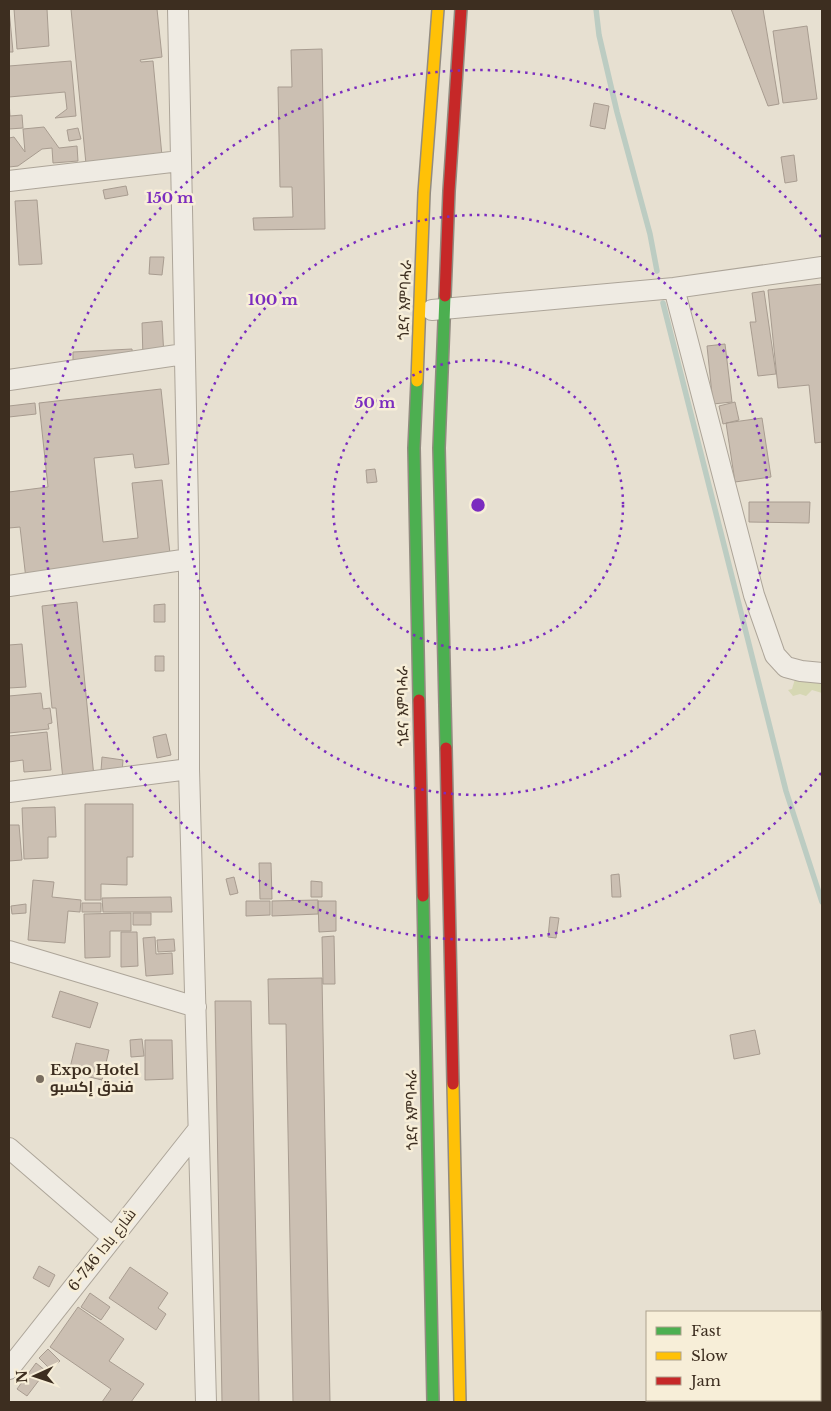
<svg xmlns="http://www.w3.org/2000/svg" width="831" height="1411" viewBox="0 0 831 1411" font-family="'Libre Baskerville',Cairo,'Noto Sans Ethiopic',serif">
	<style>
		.green { fill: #d6d7b3 }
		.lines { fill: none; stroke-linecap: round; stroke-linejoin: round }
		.stream { stroke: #bcccc2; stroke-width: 5.5 }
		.building { fill: #cbbfb2; stroke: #a89c90 }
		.street-casing { stroke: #ada599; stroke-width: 22 }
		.fast-casing { stroke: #928b80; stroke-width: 14 }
		.slow-casing { stroke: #928b80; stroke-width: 14 }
		.jam-casing { stroke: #928b80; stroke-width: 14 }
		.street { stroke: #efebe3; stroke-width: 20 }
		.fast { stroke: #4caf50; stroke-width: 11 }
		.slow { stroke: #ffc107; stroke-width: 11 }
		.jam { stroke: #c62828; stroke-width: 11 }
		.ring { fill: none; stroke: #7b2cbf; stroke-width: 2.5; stroke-dasharray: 2.5 5 }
		.poi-dot { fill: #786c5e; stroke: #f7eed8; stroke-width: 2 }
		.labels { text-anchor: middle; stroke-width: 5; stroke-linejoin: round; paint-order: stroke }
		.street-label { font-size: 15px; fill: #3d2e20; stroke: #f7eed8 }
		.poi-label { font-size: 15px; font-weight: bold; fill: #3d2e20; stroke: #f7eed8; text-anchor: start }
		.centre { fill: #7b2cbf; stroke: #f7eed8; stroke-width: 2.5 }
		.ring-label { font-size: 15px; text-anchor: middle; font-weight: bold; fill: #7b2cbf; stroke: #f7eed8; stroke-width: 5; stroke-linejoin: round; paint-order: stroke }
	</style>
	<rect width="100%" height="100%" fill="#e7e0d1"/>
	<path class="green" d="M795,679l27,1v13l-10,-3 -6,6 -6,-2 -7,2 -5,-6 4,-1z"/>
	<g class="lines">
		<path class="stream" d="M596,9l3,26 18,77 33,122 7,37
			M663,303l123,488 36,111"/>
	</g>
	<path class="building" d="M9,9l4,43h-4z
		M14,9h33l2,37 -32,3z
		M71,9h86l5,48 -22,3 1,2 12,-1 9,95 -76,8z
		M731,9h32l16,95 -11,2z
		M807,26l10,73 -34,4 -10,-72z
		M322,49l3,180 -71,1 -1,-12 40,-1 -1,-30h-12l-2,-100h14l-1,-37z
		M71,61l5,55 -21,2 12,-9 -2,-17 -56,5v-31z
		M9,101l1,15 12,-1 1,13 -14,1z
		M594,103l15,3 -4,23 -15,-3z
		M44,127l15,21 18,-2 1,15 -25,2 -1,-15 -10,1 -24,17 -9,1v-29l5,-1 11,15 -2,-23z
		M78,128l3,11 -12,2 -2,-11z
		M794,155l3,26 -12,2 -4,-26z
		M126,186l2,9 -23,4 -2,-9z
		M37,200l5,64 -23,1 -4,-64z
		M150,257h14l-2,18 -13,-1z
		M822,284v158l-7,1 -6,-58 -31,3 -10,-98z
		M764,291l12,83 -18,2 -8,-54h6l-4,-29z
		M162,321l2,36 -21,1 -1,-35z
		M725,344l7,58 -19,2 -6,-58z
		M132,349l1,15 -60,2v-14z
		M161,389l8,75 -34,4 -2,-14 -39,4 9,84 35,-4 -6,-55 30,-3 9,83 -145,16 -6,-52 -11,1v-36l39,-5 -9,-84z
		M735,402l4,18 -16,4 -4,-18z
		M35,403l1,11 -27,3v-11z
		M762,418l9,59 -36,5 -9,-59z
		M375,469l2,13 -10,1 -1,-13z
		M749,502h61l-1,21 -60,-1z
		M77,602l17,175 -31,3 -7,-72h-4l-10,-102z
		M165,604v18h-11v-17z
		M22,644l4,43 -17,1v-43z
		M155,656h9v15h-9z
		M41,693l2,16 7,-1 2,15 -4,1 1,5 -40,4v-37z
		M47,732l4,38 -27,2 -1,-12 -14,2v-26z
		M166,734l5,21 -14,3 -4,-21z
		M102,757l21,3 -1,13 -21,-2z
		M85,804h48v53h-6v28l-26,-1v16h-16z
		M55,807l1,30h-8v21l-24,1 -2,-51z
		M9,825h10l3,35 -13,1z
		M259,863h12l1,36h-12z
		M619,874l2,23h-9l-1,-22z
		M234,877l4,16 -8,2 -4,-16z
		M33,880l21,2 -2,15 29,3 -1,12 -12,-1 -3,32 -37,-3z
		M311,881l11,1v15h-11z
		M171,897l1,15h-69l-1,-14z
		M318,900v14l-46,2v-15z
		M246,901h24v14l-24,1z
		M318,901h18v30l-17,1z
		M82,903h19v9h-19z
		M26,904v9l-14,1 -1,-8z
		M131,913v18h-21v26l-25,1 -1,-44z
		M133,913h18v12h-18z
		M550,917l9,1 -3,20 -8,-1z
		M121,932h16l1,34 -17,1z
		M334,936l1,48h-12l-1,-47z
		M155,937l1,17 16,-1 1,21 -27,2 -3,-38z
		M174,939l1,12 -17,1 -1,-12z
		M322,978l8,424h-37l-7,-378h-17l-1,-45z
		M60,991l38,12 -8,25 -38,-11z
		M215,1001h36l8,401h-37z
		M755,1030l5,24 -26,5 -4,-24z
		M142,1039l2,17 -13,1 -1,-17z
		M145,1040h27l1,39 -28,1z
		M76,1043l33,7 -7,30 -33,-8z
		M39,1266l16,9 -6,12 -16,-9z
		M130,1267l38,26 -10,15 8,6 -10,16 -47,-32z
		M90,1293l20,14 -9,13 -20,-13z
		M78,1307l46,32 -15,22 35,23 -13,18h-29l9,-13 -61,-42z
		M48,1349l12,12 -9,9 -12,-12z
		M36,1363l10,8 -19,25 -10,-7z"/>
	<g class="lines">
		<defs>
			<path id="street" d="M178,9l11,550v210l17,633
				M9,181l171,-20
				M674,288l80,307 21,60 11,12 15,4 21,2
				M432,310l242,-22 148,-21
				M9,380l175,-26
				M9,586l180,-27
				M9,792l180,-23
				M9,951l187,56
				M9,1148l103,89
				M9,1369l188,-238"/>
			<path id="fast" d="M445,296l-6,152 7,300
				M417,381l-3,67 5,252
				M423,896l10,506"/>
			<path id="slow" d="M417,381l7,-188 14,-184
				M453,1084l7,318"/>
			<path id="jam" d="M445,296l4,-105 12,-182
				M419,700l4,196
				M446,748l7,336"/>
		</defs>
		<use href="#street" class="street-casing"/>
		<use href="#fast" class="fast-casing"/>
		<use href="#slow" class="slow-casing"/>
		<use href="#jam" class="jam-casing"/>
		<use href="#street" class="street"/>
		<use href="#fast" class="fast"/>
		<use href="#slow" class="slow"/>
		<use href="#jam" class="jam"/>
	</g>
	<g class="ring">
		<circle cx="478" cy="505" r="145"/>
		<circle cx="478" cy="505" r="290"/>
		<path d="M821 773A435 435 0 1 1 821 237"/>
	</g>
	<circle class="poi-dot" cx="40" cy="1079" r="5"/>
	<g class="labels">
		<g class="street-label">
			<text transform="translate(405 300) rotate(-88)" y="5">ጎደና እምባሓራ</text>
			<text transform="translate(403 706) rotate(-91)" y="5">ጎደና እምባሓራ</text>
			<text transform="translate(412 1110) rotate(-91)" y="5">ጎደና እምባሓራ</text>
			<text transform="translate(102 1250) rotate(-52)" y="5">شارع بادا 746-6</text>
		</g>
		<g class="poi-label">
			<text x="50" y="1075">Expo Hotel<tspan x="50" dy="17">فندق إكسبو</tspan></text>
		</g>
	</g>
	<circle cx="478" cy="505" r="8" class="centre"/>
	<g class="ring-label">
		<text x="170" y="203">150 m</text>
		<text x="273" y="305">100 m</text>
		<text x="375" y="408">50 m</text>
	</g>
	<rect width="831" height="1411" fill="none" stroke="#3d2e20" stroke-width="20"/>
	<rect x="646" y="1311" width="175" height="90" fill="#f7eed8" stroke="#ada18e"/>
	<rect x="656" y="1327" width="25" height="8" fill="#4caf50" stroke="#ada18e"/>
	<text x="691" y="1336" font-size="15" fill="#3d2e20">Fast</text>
	<rect x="656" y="1352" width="25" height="8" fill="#ffc107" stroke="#ada18e"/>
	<text x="691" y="1361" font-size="15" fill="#3d2e20">Slow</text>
	<rect x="656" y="1377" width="25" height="8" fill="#c62828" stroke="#ada18e"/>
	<text x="691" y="1386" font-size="15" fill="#3d2e20">Jam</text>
	<g transform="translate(35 1376) rotate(267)" stroke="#f7eed8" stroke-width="4" paint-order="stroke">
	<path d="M0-4L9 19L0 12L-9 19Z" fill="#3d2e20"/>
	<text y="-8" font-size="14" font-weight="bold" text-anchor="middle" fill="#3d2e20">N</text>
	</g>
</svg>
